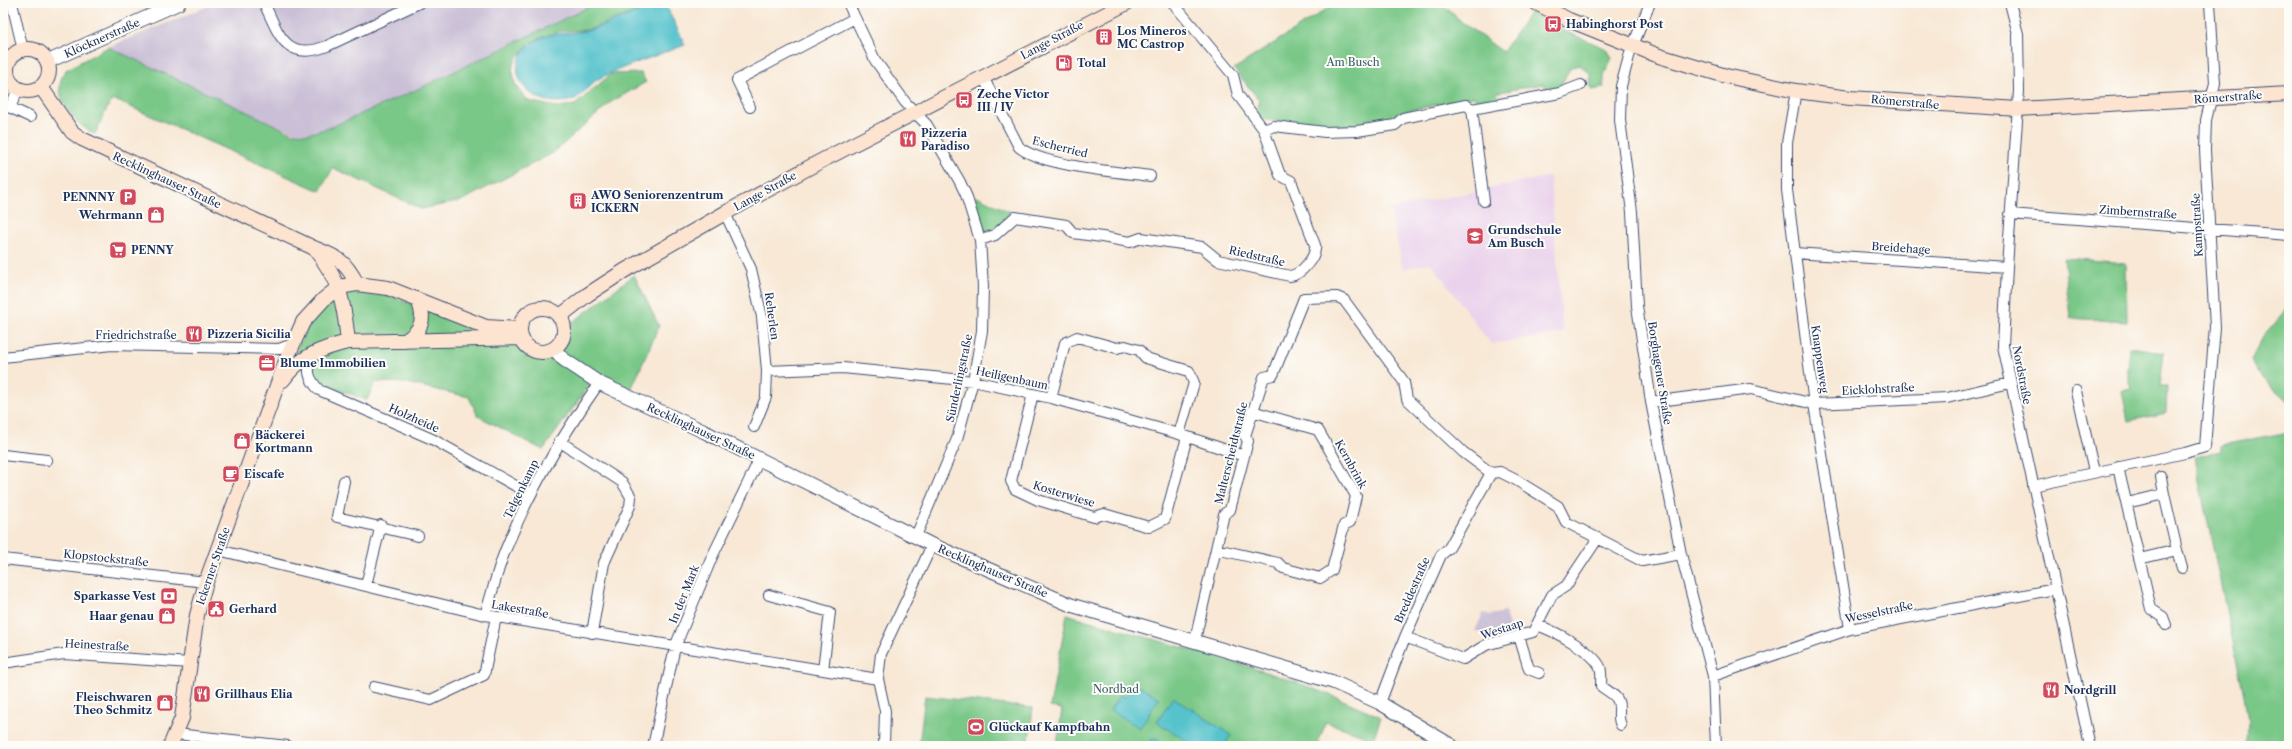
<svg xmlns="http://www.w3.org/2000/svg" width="2292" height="749" viewBox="0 0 2292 749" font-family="'Libre Caslon Text',serif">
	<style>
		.built { fill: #ead1ec }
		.industrial { fill: #cabfd6 }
		.green { fill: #7ac888; stroke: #4a7c73 }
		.water { fill: #54c2cc; stroke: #387895 }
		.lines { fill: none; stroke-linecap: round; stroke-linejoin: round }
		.minor-casing { stroke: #3c4b70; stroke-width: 12 }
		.tertiary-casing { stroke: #3c4b70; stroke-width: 15 }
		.secondary-casing { stroke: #3c4b70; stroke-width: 16 }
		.minor { stroke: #fff; stroke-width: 10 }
		.tertiary { stroke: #fff; stroke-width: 13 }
		.secondary { stroke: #fde4d1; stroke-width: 14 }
		.labels { text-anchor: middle; stroke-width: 4; stroke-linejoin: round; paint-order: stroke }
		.poi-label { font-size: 11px; font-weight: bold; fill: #1b2f5e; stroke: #fdfcf7; text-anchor: start }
		.street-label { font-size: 11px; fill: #1b2f5e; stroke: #fdfcf7 }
		.park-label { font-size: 11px; fill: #385d6b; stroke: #fdfcf7 }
	</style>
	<rect width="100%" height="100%" fill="#fdfcf7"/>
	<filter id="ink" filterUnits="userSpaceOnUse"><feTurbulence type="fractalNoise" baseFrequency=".025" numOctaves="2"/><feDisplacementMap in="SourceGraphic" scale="8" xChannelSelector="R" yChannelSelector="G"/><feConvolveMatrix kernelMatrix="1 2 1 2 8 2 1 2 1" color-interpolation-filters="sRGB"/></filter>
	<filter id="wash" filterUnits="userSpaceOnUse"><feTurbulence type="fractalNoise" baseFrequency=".012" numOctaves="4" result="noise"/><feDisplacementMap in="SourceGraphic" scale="16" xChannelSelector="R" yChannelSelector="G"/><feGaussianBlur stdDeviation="0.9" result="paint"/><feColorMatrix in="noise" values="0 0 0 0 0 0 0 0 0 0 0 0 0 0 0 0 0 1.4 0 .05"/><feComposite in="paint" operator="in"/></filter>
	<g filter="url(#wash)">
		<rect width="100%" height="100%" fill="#f8e8d5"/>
		<path class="built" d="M1550,176l13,157 -72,11 -60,-81 -28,6 -13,-60z"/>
		<path class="industrial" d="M216,3h381l-181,87 -87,38 -29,7 -84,-36 -108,-52z
			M1505,612l5,19 -28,3 -7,-3 8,-18 7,2z"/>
		<path class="green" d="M597,3h61l-70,27 -28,1 -29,11 -14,15 -5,11 3,16 13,17 28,6 19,-2 36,-31 30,-1 5,9 -35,20 -58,51 -92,48 -40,8 -88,-41 -13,23 -205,-91 -6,4 -14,30c-21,-10 -47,-40 -29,-64l42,-23 184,86 15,1 22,-6 87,-38z
			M1336,3h105l22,20 40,29 27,-40 39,21 38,16 5,9 -8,17v13l-13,2 -1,-17 -10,-8 -9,2 -12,21 -11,2 -5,-6 -48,9 7,6 -21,4 -8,-6 -75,16 -8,9 -4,1 -5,-6 -15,3 4,6 -46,2 -63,-9 -6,-6 5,-12 -26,-32z
			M977,196l33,16v3l-16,17 -5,1 -4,-1 -10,-35z
			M2064,258l62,5 1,59 -57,-4z
			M634,275l25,51 -28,64 -32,-18 -56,78 -65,-34 -9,-19 -62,-14 -32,-1 -8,18 -47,-17 -5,-5 -1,-10 -20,-14c20,-39 28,-61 76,-66l147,56 7,6 21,8 21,-15 2,-17z
			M2289,307v95l-26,-23 -12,-19 12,-23z
			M2129,347l35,5 -4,34h7l-1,27 -38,8 -6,-30 10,-2 -5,-20z
			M2289,432v314h-42l1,-26 -4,-25 -50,-238 28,-6v-6z
			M1067,614c105,33 214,55 314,103l-10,28 -7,-3 2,-6 -40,-14 -8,21 10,3h-271l5,-37 -12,-2z
			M925,696l108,12 -5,38h-109z"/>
		<path class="water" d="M658,3h7l20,42c-29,11 -58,20 -85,33 -12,6 -18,21 -32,23 -46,8 -71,-41 -29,-62 16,-8 34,-5 51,-9 23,-7 45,-18 68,-27z
			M1135,683l24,15 -19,30 -30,-18 10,-15 5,3z
			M1173,697l58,38 -7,11h-30l-37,-24z
			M1154,739l4,1 2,6h-12l2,-6z"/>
	</g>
	<g filter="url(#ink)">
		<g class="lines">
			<defs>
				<path id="minor" d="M12,3l11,47
					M264,3c15,32 22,59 63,43l92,-43
					M848,3l27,57 30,42 22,23 33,57 6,13 14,45 3,46 -1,45 -9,50 -16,58 -41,97
					M1650,3l-20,50 -9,33 -1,34 12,92 5,94 14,96 30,152 32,122 3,70
					M2010,3l8,31 1,57 -12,176 -4,79 87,400
					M983,77l36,70c22,19 100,25 131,29
					M1796,91l-9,52v47l27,214 36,225
					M3,104l27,13
					M750,107l-13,-27 118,-62
					M10,108l8,-19
					M1472,109l12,92
					M1264,130l10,-4 51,6 32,-1 38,-6 8,-7 63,-13 6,4 88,-16 21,-8
					M725,213l26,56 11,48 5,54 -1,26 -12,30
					M2010,214l279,21
					M980,240l15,-5 20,-18 51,8 7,8 29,4 28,5 11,-4 61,9 16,13 72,16c11,-1 27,-20 25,-31l-24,-64 -11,-6 -16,-45 -26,-35 -5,-20 -60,-72
					M1794,253l213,14
					M310,355c-2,17 -3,22 9,35l113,49 98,55
					M3,357l109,-12 167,4 14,-5
					M767,371l76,-3 130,13 78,17 128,36 65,22
					M2076,391l18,81
					M1033,394l-22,87 4,8 23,11 56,17 10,-3 45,13 16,-8 22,-82
					M1051,398l14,-55 12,-6 40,11 8,-2 14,4 7,8 43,13 5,12 -15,51
					M1651,402l100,-13 63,15 133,-6 63,-15
					M559,441l63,41 9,15 -1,9 -26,57 -12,70
					M3,455l44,5
					M2118,467l33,142 12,8 3,8
					M2161,477l3,17
					M344,481l-7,36 81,19
					M2033,486l152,-33 20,-6 10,-120 -10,-177 1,-30 9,-37 -5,-80
					M2127,503l37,-9 13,56 -38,9
					M1216,549l62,14 5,5 37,10 12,-8 12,-45 6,-3 6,-26 -38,-66 -66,-19
					M218,550l267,65 393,64
					M2177,550l5,18
					M3,559l203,23
					M366,585l15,-60
					M769,595l61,17 -7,58
					M485,615c7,-21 12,-44 20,-64 24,-60 57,-115 94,-168
					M1537,625c17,6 55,25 63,42 2,5 1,14 1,19 5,4 13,8 16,13 5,8 -1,18 4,26
					M1519,636l10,33 10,4
					M1405,637l58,22 23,-14 47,-13 19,-37 14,-9 32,-48
					M1195,640l29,-126 6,-4 18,-69 -3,-5 19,-59 9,-2 31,-77 33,-1 7,3 60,82 3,17 56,53 28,21 9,-1 16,8 42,26 8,16 76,39 39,-7
					M3,663l61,-9 126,9
					M1713,676l137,-47 205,-40
					M374,687l57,13 53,-25 12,-58
					M1380,703l25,-66 36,-82 8,-7 42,-75
					M176,734l112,12
					M653,746l22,-99 37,-90 48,-99
					M884,746l1,-35 -7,-32 3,-25 51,-109"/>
				<path id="tertiary" d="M47,62l132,-59
					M554,349l9,10 36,24 106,49 227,113 139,60 262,77 47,21 72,43"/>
				<path id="secondary" d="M1536,3l33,17 90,36 67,20 70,15 54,7 168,11 271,-15
					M7 70a21 21 0 1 1 42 0a21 21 0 1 1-42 0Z
					M41,87l31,45 10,7 232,109c23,9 31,12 43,36
					M314,248c26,32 30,54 34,94
					M520 330a22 22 0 1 1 44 0a22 22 0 1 1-44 0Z
					M559,317l28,-22 37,-24 101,-58 96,-52 306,-158
					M405,341c17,-11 21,-22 13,-41
					M283,380c16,-23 39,-32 65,-38l173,-4
					M170,746l12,-28 15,-103 9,-33 81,-224 16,-36 21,-23 15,-12 18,-3 31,4 98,39 34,2"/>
			</defs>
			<use href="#minor" class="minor-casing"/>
			<use href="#tertiary" class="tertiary-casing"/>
			<use href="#secondary" class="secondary-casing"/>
			<use href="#minor" class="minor"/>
			<use href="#tertiary" class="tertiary"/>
			<use href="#secondary" class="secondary"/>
		</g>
	</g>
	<defs>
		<symbol id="bus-square" viewBox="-11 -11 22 22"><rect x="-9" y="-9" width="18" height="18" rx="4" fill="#d1495b" stroke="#fdfcf7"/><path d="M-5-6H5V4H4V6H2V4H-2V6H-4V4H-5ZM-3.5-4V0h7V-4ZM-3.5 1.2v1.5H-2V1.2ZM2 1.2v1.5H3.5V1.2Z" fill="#fff"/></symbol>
		<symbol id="building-square" viewBox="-11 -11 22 22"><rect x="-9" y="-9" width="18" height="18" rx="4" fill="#d1495b" stroke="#fdfcf7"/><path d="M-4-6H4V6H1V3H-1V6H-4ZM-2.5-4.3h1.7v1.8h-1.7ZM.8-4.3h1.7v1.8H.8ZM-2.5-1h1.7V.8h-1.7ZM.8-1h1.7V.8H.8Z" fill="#fff"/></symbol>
		<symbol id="fuel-square" viewBox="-11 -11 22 22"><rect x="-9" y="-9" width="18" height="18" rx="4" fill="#d1495b" stroke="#fdfcf7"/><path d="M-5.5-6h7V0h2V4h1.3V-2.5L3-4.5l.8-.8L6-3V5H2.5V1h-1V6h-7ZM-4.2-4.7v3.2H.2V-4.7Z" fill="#fff"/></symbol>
		<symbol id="restaurant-square" viewBox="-11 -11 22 22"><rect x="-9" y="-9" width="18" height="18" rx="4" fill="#d1495b" stroke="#fdfcf7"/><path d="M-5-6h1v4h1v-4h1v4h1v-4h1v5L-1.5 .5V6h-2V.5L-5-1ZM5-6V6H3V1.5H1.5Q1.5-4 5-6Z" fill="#fff"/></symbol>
		<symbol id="parking-square" viewBox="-11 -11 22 22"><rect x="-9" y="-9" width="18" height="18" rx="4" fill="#d1495b" stroke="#fdfcf7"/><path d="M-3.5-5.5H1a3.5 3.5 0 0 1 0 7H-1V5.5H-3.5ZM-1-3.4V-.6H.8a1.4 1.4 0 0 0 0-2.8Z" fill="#fff"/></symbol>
		<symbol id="shop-square" viewBox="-11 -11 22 22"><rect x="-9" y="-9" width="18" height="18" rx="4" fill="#d1495b" stroke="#fdfcf7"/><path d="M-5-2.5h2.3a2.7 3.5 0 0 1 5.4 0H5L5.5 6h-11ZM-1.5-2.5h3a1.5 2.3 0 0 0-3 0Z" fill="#fff"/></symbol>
		<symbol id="school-square" viewBox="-11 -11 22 22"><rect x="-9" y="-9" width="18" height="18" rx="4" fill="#d1495b" stroke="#fdfcf7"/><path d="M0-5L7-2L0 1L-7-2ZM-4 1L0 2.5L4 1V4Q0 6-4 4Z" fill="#fff"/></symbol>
		<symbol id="supermarket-square" viewBox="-11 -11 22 22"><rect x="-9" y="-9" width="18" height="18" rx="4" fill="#d1495b" stroke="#fdfcf7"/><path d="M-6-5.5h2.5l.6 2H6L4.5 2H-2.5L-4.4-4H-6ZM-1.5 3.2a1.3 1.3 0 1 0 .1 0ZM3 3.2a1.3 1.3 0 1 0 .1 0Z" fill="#fff"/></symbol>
		<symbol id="office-square" viewBox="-11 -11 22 22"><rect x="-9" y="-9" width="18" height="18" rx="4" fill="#d1495b" stroke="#fdfcf7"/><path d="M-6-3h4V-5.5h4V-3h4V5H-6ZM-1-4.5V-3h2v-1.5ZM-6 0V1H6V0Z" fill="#fff"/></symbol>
		<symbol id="cafe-square" viewBox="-11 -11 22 22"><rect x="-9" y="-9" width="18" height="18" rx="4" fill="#d1495b" stroke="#fdfcf7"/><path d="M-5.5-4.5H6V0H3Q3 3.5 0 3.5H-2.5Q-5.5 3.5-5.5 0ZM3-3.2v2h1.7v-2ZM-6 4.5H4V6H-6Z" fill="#fff"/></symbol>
		<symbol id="bank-square" viewBox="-11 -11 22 22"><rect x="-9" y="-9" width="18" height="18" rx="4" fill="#d1495b" stroke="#fdfcf7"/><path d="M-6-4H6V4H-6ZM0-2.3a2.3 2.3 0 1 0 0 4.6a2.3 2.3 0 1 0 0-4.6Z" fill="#fff"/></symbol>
		<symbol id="civic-square" viewBox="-11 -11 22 22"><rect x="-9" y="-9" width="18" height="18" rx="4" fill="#d1495b" stroke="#fdfcf7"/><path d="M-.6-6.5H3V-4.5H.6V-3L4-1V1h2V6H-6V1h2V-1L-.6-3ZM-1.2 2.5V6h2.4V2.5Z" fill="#fff"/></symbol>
		<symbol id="stadium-square" viewBox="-11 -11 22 22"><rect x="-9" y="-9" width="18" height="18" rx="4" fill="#d1495b" stroke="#fdfcf7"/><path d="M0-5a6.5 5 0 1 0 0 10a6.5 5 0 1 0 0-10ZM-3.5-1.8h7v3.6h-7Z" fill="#fff"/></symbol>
	</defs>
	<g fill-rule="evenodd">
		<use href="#bus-square" x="1543" y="14" width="20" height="20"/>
		<use href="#building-square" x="1094" y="27" width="20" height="20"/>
		<use href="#fuel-square" x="1054" y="53" width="20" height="20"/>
		<use href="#bus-square" x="954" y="90" width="20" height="20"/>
		<use href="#restaurant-square" x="898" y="129" width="20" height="20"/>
		<use href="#parking-square" x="118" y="187" width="20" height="20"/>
		<use href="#building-square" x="568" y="191" width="20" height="20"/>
		<use href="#shop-square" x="146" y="205" width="20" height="20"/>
		<use href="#school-square" x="1465" y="226" width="20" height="20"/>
		<use href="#supermarket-square" x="108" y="240" width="20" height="20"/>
		<use href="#restaurant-square" x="184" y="324" width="20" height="20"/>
		<use href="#office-square" x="257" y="353" width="20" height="20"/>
		<use href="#shop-square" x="232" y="431" width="20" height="20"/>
		<use href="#cafe-square" x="221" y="464" width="20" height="20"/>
		<use href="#bank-square" x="159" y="586" width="20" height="20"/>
		<use href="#civic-square" x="206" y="599" width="20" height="20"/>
		<use href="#shop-square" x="157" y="606" width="20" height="20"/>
		<use href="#restaurant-square" x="2041" y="680" width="20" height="20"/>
		<use href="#restaurant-square" x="192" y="684" width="20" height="20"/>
		<use href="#shop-square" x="155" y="693" width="20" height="20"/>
		<use href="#stadium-square" x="966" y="717" width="20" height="20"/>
	</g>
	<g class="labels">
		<g class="poi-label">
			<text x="1566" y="28">Habinghorst Post</text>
			<text x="1117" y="35">Los Mineros<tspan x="1117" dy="13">MC Castrop</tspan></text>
			<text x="1077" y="67">Total</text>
			<text x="977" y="98">Zeche Victor<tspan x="977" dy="13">III / IV</tspan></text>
			<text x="921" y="137">Pizzeria<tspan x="921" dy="13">Paradiso</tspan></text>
			<text x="591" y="199">AWO Seniorenzentrum<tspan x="591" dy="13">ICKERN</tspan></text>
			<text x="115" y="201" text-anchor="end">PENNNY</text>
			<text x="143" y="219" text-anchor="end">Wehrmann</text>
			<text x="1488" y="234">Grundschule<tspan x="1488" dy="13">Am Busch</tspan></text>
			<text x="131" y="254">PENNY</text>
			<text x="207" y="338">Pizzeria Sicilia</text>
			<text x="280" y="367">Blume Immobilien</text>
			<text x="255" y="439">Bäckerei<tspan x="255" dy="13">Kortmann</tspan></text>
			<text x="244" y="478">Eiscafe</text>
			<text x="156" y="600" text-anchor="end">Sparkasse Vest</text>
			<text x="229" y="613">Gerhard</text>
			<text x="154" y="620" text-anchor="end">Haar genau</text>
			<text x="2064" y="694">Nordgrill</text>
			<text x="215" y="698">Grillhaus Elia</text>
			<text x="152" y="701" text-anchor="end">Fleischwaren<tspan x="152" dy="13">Theo Schmitz</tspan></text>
			<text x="989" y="731">Glückauf Kampfbahn</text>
		</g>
		<g class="street-label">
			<text transform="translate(102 38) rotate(-24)" y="4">Klöcknerstraße</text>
			<text transform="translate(1052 40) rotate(-28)" y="4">Lange Straße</text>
			<text transform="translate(2228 97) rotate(-4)" y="4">Römerstraße</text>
			<text transform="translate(1905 102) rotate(5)" y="4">Römerstraße</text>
			<text transform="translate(1060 147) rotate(14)" y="4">Escherried</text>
			<text transform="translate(167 180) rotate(25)" y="4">Recklinghauser Straße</text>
			<text transform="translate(765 191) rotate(-29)" y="4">Lange Straße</text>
			<text transform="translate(2138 212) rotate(4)" y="4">Zimbernstraße</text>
			<text transform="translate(2197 225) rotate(-93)" y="4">Kampstraße</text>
			<text transform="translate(1901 248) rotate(4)" y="4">Breidehage</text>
			<text transform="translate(1257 256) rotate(13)" y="4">Riedstraße</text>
			<text transform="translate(772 316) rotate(82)" y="4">Reherlen</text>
			<text x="136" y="339">Friedrichstraße</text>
			<text transform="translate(1820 359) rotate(82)" y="4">Knappenweg</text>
			<text transform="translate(1660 373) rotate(81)" y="4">Borghagener Straße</text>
			<text transform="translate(2022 375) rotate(79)" y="4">Nordstraße</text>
			<text transform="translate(959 378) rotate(-78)" y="4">Sünderlingstraße</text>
			<text transform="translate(1012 378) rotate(12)" y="4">Heiligenbaum</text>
			<text transform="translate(1878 389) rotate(-3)" y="4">Eicklohstraße</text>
			<text transform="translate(414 418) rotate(24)" y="4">Holzheide</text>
			<text transform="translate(701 431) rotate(25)" y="4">Recklinghauser Straße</text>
			<text transform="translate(1231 453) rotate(-76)" y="4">Malterscheidtstraße</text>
			<text transform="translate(1351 464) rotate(61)" y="4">Kernbrink</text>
			<text transform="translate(521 489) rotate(-64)" y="4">Telgenkamp</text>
			<text transform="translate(1064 494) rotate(17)" y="4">Kosterwiese</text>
			<text transform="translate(106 558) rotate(6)" y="4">Klopstockstraße</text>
			<text transform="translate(213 566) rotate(-71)" y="4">Ickerner Straße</text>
			<text transform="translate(993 571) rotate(23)" y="4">Recklinghauser Straße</text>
			<text transform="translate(1412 590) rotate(-66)" y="4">Breddestraße</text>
			<text transform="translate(684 594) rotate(-68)" y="4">In der Mark</text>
			<text transform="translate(520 609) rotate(10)" y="4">Lakestraße</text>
			<text transform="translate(1879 612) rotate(-12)" y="4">Wesselstraße</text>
			<text transform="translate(1502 629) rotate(-18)" y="4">Westaap</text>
			<text transform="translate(97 645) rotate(3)" y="4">Heinestraße</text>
		</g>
		<g class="park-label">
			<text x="1353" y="66">Am Busch</text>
			<text x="1116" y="693">Nordbad</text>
		</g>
	</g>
	<rect width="2292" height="749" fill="none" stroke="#fdfcf7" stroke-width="16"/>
</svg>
